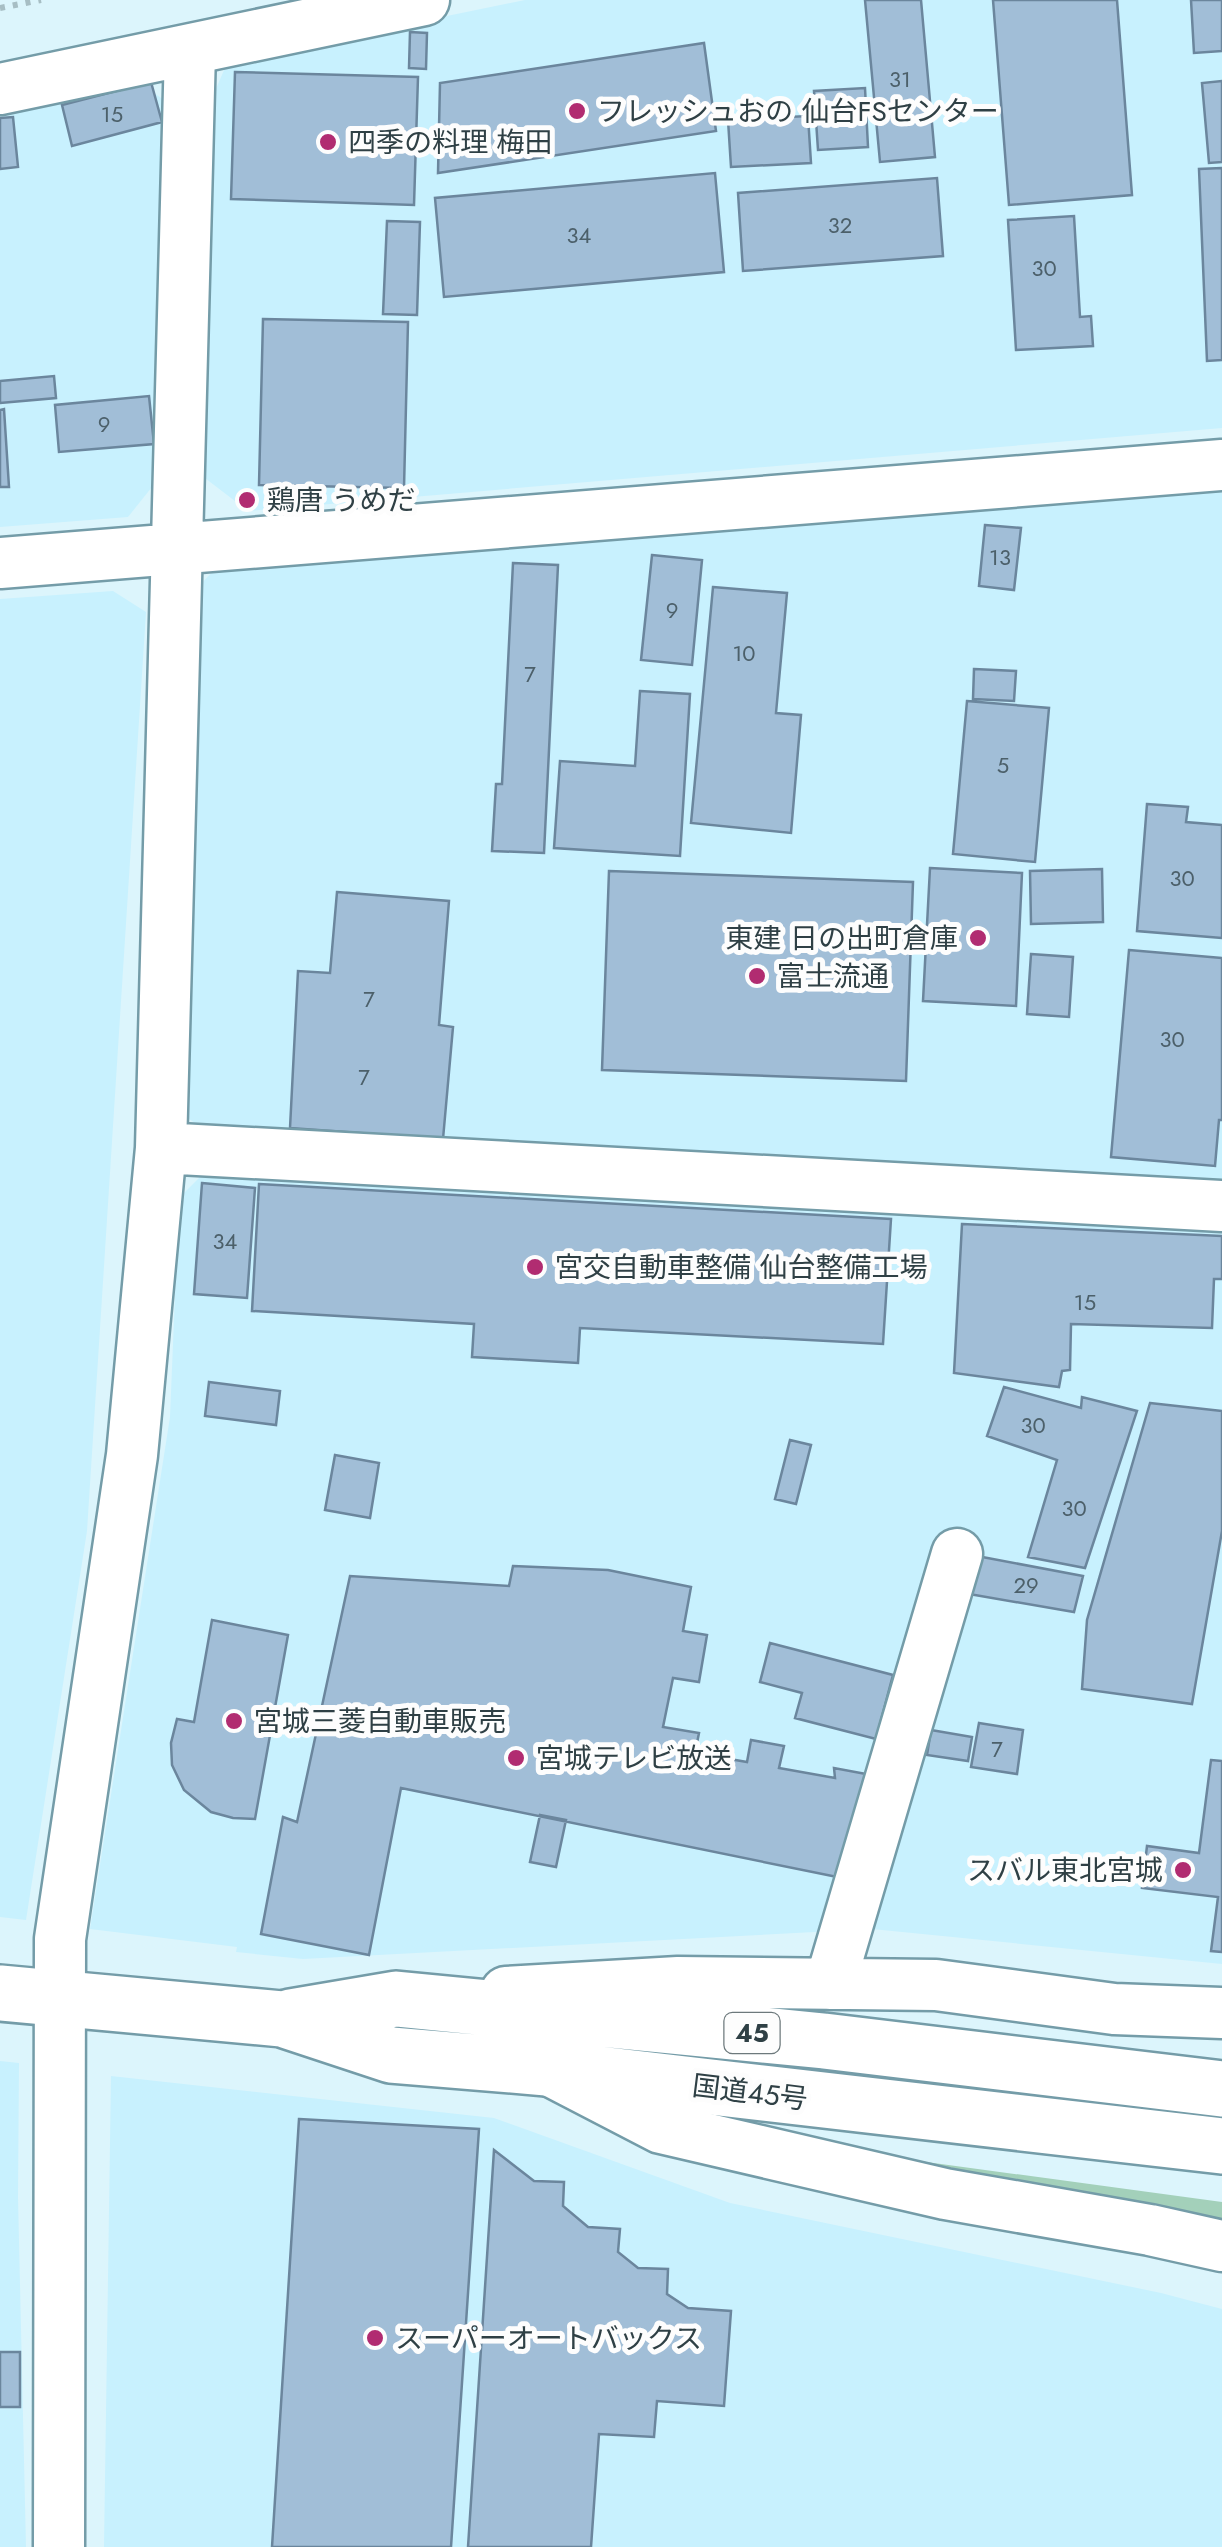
<svg xmlns="http://www.w3.org/2000/svg" width="1222" height="2547" viewBox="0 0 1222 2547" font-family="Jost,'Noto Sans JP',sans-serif">
	<style>
		.built { fill: #c8f1fe }
		.green { fill: #a3d0ba }
		.building { fill: #a1bed7; stroke: #6b869d; stroke-width: 2.5 }
		.lines { fill: none; stroke-linecap: round; stroke-linejoin: round }
		.minor-casing { stroke: #749ca8; stroke-width: 55 }
		.highway-casing { stroke: #749ca8; stroke-width: 60 }
		.path { stroke: #a7bec4; stroke-width: 6; stroke-dasharray: 5 8; stroke-linecap: butt }
		.minor { stroke: #fff; stroke-width: 50 }
		.highway { stroke: #fff; stroke-width: 55 }
		.poi-dot { fill: #b12c71; stroke: #fdfdfd; stroke-width: 4 }
		.labels { text-anchor: middle; stroke-width: 10; stroke-linejoin: round; paint-order: stroke }
		.number-label { font-size: 22px; fill: #4c606a }
		.shield { fill: #fdfdfd; stroke: #6d797c; stroke-width: 2.5 }
		.shield-label { font-size: 25px; font-weight: bold; fill: #2f4045 }
		.poi-label { font-size: 28px; fill: #2f4045; stroke: #fdfdfd; text-anchor: start }
		.street-label { font-size: 28px; fill: #2f4045; stroke: #fdfdfd }
	</style>
	<rect width="100%" height="100%" fill="#dcf5fc"/>
	<path class="built" d="M525,0h697v428l-974,83 -47,-36 14,-384 13,-30z
		M131,77l33,23 -12,387 -24,30 -128,10v-422z
		M1222,492v693l-1018,-56 -30,-20 25,-523 21,-22z
		M113,591l33,21 -59,919 -61,389 -26,-3v-1318z
		M201,1176l1021,52v736l-350,-35 -569,30 -67,-7 1,-5 -147,-18 80,-512 9,-219z
		M0,2061l19,2 -1,134 8,350h-26z
		M111,2076l383,42 236,85 431,90 61,16v238h-1118z"/>
	<path class="green" d="M897,2158l325,44v33z"/>
	<path class="building" d="M865,0h56l14,157 -55,5z
		M993,0h124l15,195 -123,10z
		M1191,0h31v51l-28,2z
		M410,32l17,1 -1,36 -17,-1z
		M704,43l12,88 -278,42 2,-90z
		M235,72l183,5 -4,128 -183,-6z
		M1222,81v81l-13,1 -7,-80z
		M151,82l11,40 -90,24 -10,-41z
		M865,88l3,59 -50,3 -4,-59z
		M808,116l3,47 -80,4 -3,-47z
		M13,117l5,50 -18,2v-51z
		M1222,168v192l-15,1 -8,-192z
		M715,173l9,99 -280,25 -9,-99z
		M937,178l6,78 -200,15 -5,-78z
		M1074,216l6,101 11,-1 2,30 -77,4 -8,-130z
		M387,221l33,1 -3,93 -34,-1z
		M263,319l145,3 -4,166 -145,-3z
		M54,376l2,22 -56,5v-22z
		M149,396l5,48 -95,8 -4,-47z
		M4,409l5,78h-9v-77z
		M985,525l36,3 -7,62 -35,-4z
		M652,555l50,5 -10,105 -51,-5z
		M513,563l45,2 -14,288 -52,-2 4,-67h6z
		M713,587l74,6 -11,120 25,2 -10,118 -100,-10z
		M974,669l42,2 -2,30 -41,-2z
		M640,691l50,3 -10,162 -126,-8 6,-87 75,5z
		M967,701l82,7 -14,154 -82,-8z
		M1147,804l41,3 -2,15 36,3v113l-85,-7z
		M930,868l92,5 -6,133 -93,-5z
		M1102,869l1,53 -72,2 -1,-53z
		M609,871l304,11 -7,199 -304,-11z
		M337,892l112,9 -10,124 14,2 -10,112 -153,-11 8,-157 32,2z
		M1129,950l93,8v162h-3l-4,46 -104,-9z
		M1031,954l42,3 -4,60 -42,-3z
		M202,1183l53,5 -8,110 -53,-4z
		M259,1184l632,35 -8,125 -303,-16 -2,35 -106,-6 2,-33 -222,-13z
		M962,1224l260,12v43h-8l-2,49 -141,-4 -1,46 -8,1 -3,16 -105,-14z
		M209,1382l71,9 -4,34 -71,-9z
		M1004,1387l77,21 1,-11 55,14 -52,157 -57,-11 29,-97 -70,-24z
		M1150,1403l72,8v120l-30,173 -110,-15 5,-69z
		M790,1440l21,5 -15,59 -21,-5z
		M335,1455l44,8 -9,55 -45,-8z
		M977,1556l106,20 -9,36 -105,-18z
		M513,1566l95,4 83,17 -8,44 24,4 -8,47 -26,-4 -10,49 36,6 -4,20 52,9 4,-22 33,6 -5,22 56,10 -1,-10 32,6 -19,105 -446,-91 -32,167 -108,-21 22,-117 14,5 53,-246 159,10z
		M212,1620l76,15 -33,184 -22,-1 -22,-6 -27,-22 -12,-25 -1,-22 6,-24 17,3z
		M770,1643l123,32 -17,64 -81,-21 7,-25 -42,-11z
		M979,1723l44,7 -6,44 -46,-7z
		M931,1730l41,7 -4,24 -41,-6z
		M1211,1760l11,1v191l-11,-1 7,-54 -76,-9 5,-42 52,7z
		M540,1815l26,5 -10,47 -26,-5z
		M299,2119l180,10 -28,418h-179z
		M494,2150l40,31 30,1 -1,24 25,21 32,2 -2,23 20,16 30,1 -1,25 21,14 43,3 -7,95 -67,-5 -3,36 -55,-3 -8,113h-123z
		M0,2352h20v55h-20z"/>
	<g class="lines">
		<defs>
			<path id="minor" d="M0,89l424,-89
				M0,563l1222,-98
				M161,1148l1061,58
				M830,1984l127,-430
				M506,1992l172,-10 258,3 178,24 108,4
				M555,2073l106,55 284,66 205,36 72,16
				M59,2547l1,-608 72,-484 29,-307 29,-1097"/>
			<path id="highway" d="M0,1993l282,26 109,36 156,13 675,78
				M290,2017l106,-18 428,42 398,48"/>
		</defs>
		<use href="#minor" class="minor-casing"/>
		<use href="#highway" class="highway-casing"/>
		<path class="path" d="M0,8l41,-8"/>
		<use href="#minor" class="minor"/>
		<use href="#highway" class="highway"/>
	</g>
	<g class="poi-dot">
		<circle cx="577" cy="111" r="10"/>
		<circle cx="328" cy="142" r="10"/>
		<circle cx="247" cy="500" r="10"/>
		<circle cx="978" cy="938" r="10"/>
		<circle cx="757" cy="976" r="10"/>
		<circle cx="535" cy="1267" r="10"/>
		<circle cx="234" cy="1721" r="10"/>
		<circle cx="516" cy="1758" r="10"/>
		<circle cx="1183" cy="1870" r="10"/>
		<circle cx="375" cy="2338" r="10"/>
	</g>
	<g class="labels">
		<g class="number-label">
			<text x="900" y="87">31</text>
			<text x="112" y="122">15</text>
			<text x="840" y="233">32</text>
			<text x="579" y="243">34</text>
			<text x="1044" y="276">30</text>
			<text x="104" y="432">9</text>
			<text x="1000" y="565">13</text>
			<text x="672" y="618">9</text>
			<text x="744" y="661">10</text>
			<text x="530" y="682">7</text>
			<text x="1003" y="773">5</text>
			<text x="1182" y="886">30</text>
			<text x="369" y="1007">7</text>
			<text x="1172" y="1047">30</text>
			<text x="364" y="1085">7</text>
			<text x="225" y="1249">34</text>
			<text x="1085" y="1310">15</text>
			<text x="1033" y="1433">30</text>
			<text x="1074" y="1516">30</text>
			<text x="1026" y="1593">29</text>
			<text x="997" y="1757">7</text>
		</g>
		<rect class="shield" x="724.5" y="2013" width="55" height="40" rx="8"/>
		<g class="shield-label">
			<text x="752" y="2042">45</text>
		</g>
		<g class="poi-label">
			<text x="597" y="121">フレッシュおの 仙台FSセンター</text>
			<text x="348" y="152">四季の料理 梅田</text>
			<text x="267" y="510">鶏唐 うめだ</text>
			<text x="958" y="948" text-anchor="end">東建 日の出町倉庫</text>
			<text x="777" y="986">富士流通</text>
			<text x="555" y="1277">宮交自動車整備 仙台整備工場</text>
			<text x="254" y="1731">宮城三菱自動車販売</text>
			<text x="536" y="1768">宮城テレビ放送</text>
			<text x="1163" y="1880" text-anchor="end">スバル東北宮城</text>
			<text x="395" y="2348">スーパーオートバックス</text>
		</g>
		<g class="street-label">
			<text transform="translate(750 2092) rotate(7)" y="10">国道45号</text>
		</g>
	</g>
</svg>
